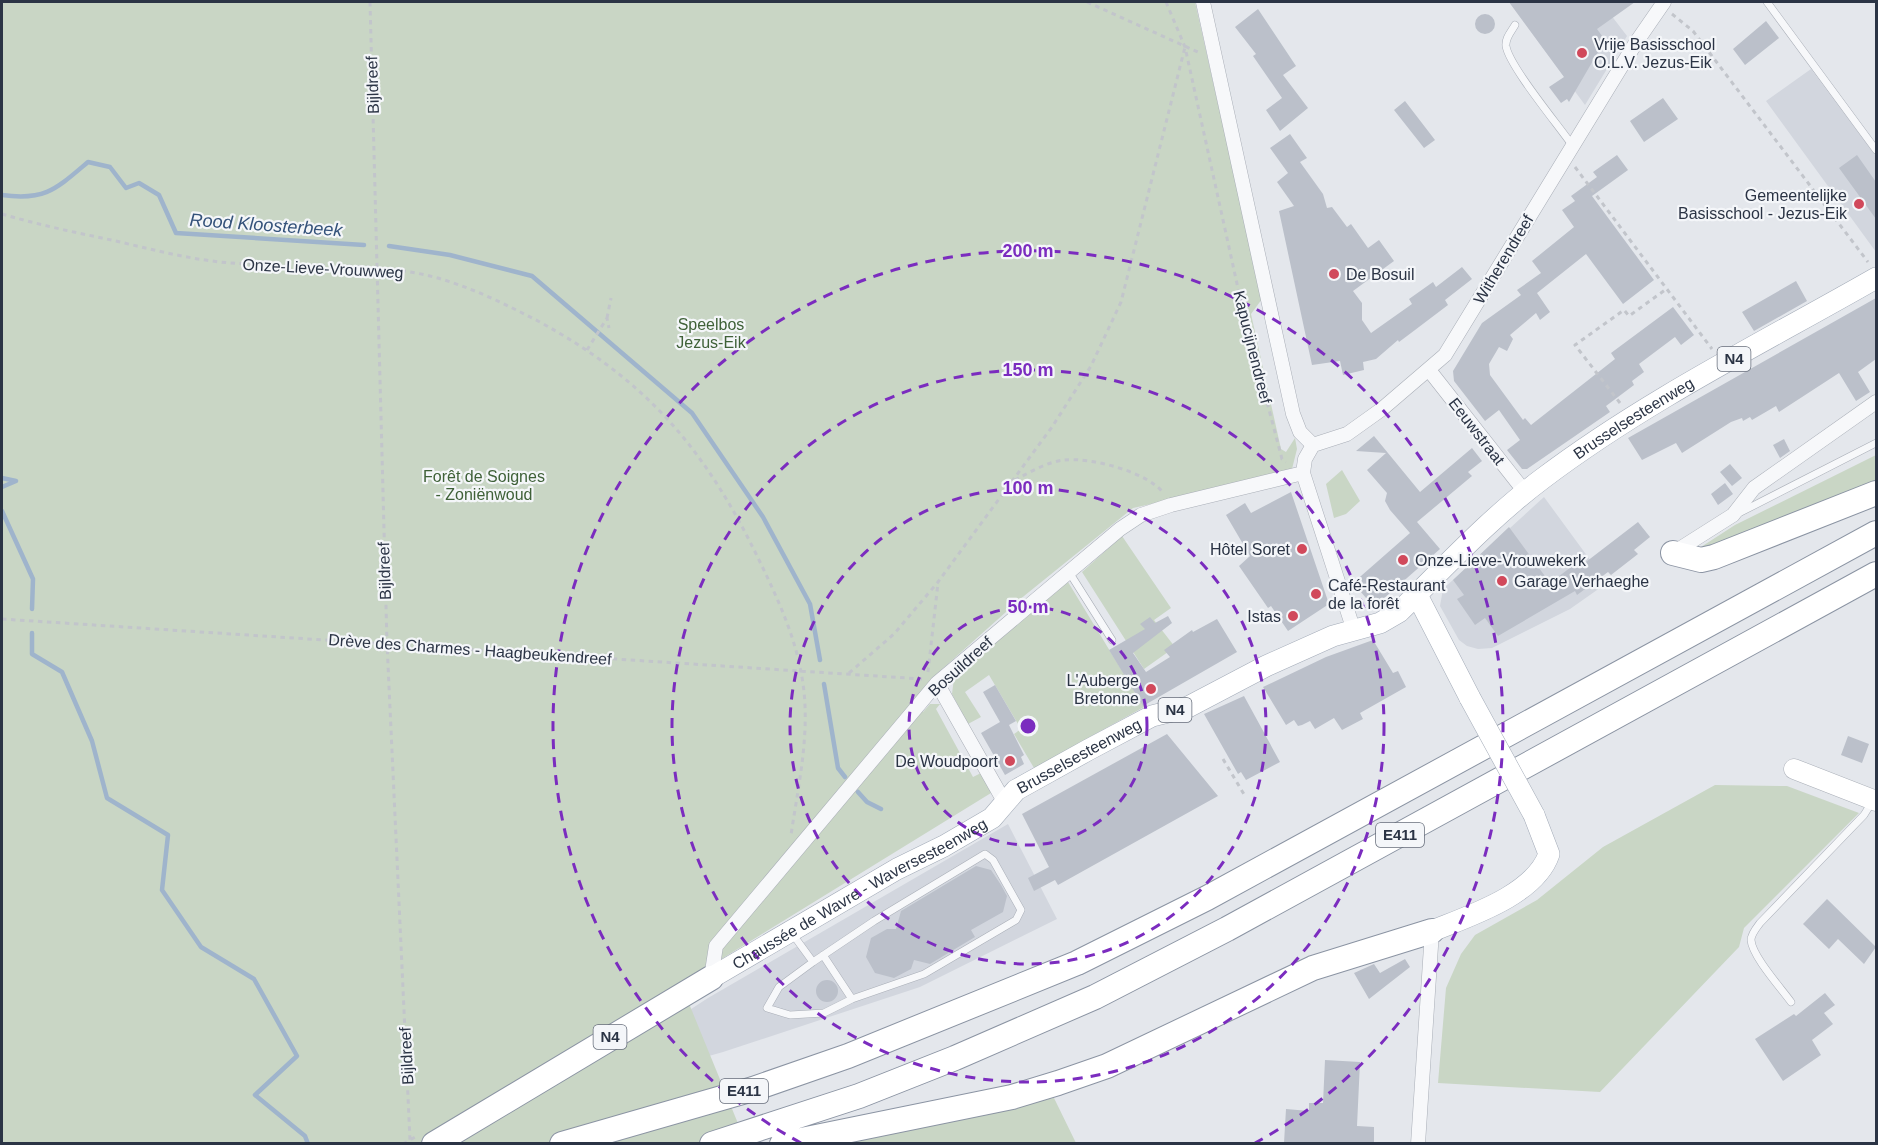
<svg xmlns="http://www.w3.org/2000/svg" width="1878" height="1145" viewBox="0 0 1878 1145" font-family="Helvetica,sans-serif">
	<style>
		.built { fill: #d2d6de }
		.green { fill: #c9d6c5 }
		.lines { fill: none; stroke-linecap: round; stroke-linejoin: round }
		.stream { stroke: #9fb4cc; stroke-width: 4.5 }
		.building { fill: #bbc0ca }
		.lane-casing { stroke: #a9aeb7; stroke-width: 8 }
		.street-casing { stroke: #a9aeb7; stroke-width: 15 }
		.secondary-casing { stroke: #a9aeb7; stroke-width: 21 }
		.primary-casing { stroke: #a3abb8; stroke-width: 22 }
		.highway-casing { stroke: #8b94a3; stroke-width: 26 }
		.path { stroke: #c2c5cb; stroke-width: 3; stroke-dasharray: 4.5 4.5; stroke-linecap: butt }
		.lane { stroke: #f7f8fa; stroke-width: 7 }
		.street { stroke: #f7f8fa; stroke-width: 14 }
		.secondary { stroke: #fff; stroke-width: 20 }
		.primary { stroke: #fff; stroke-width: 21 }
		.highway { stroke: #fff; stroke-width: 24 }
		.primary-bridge-casing { stroke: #a3abb8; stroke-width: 22; stroke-linecap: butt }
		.primary-bridge { stroke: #fff; stroke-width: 21 }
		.ring { fill: none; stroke: #7b2cbf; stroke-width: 3; stroke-dasharray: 10 8 }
		.poi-dot { fill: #d1495b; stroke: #f4f6f9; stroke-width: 2 }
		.labels { text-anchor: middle; stroke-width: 4.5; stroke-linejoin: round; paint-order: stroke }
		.shield { fill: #f4f6f9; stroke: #676e7b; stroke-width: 1.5 }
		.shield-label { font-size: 15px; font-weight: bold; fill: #2b3445 }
		.poi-label { font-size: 16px; fill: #2b3445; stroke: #f4f6f9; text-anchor: start }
		.street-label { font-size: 16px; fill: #2b3445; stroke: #f4f6f9 }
		.park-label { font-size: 16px; fill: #3f6138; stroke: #f4f6f9 }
		.water-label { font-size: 18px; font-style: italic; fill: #34527a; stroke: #f4f6f9 }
		.centre { fill: #7b2cbf; stroke: #f4f6f9; stroke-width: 3 }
		.ring-label { font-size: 18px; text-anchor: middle; font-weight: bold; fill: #7b2cbf; stroke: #f4f6f9; stroke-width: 4.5; stroke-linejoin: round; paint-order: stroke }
	</style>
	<rect width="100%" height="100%" fill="#e4e7ec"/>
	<path class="built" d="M1509,2h92l26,34 -42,69z
		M1811,69l65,87v96l-110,-151z
		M1544,497l63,86 -37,26 -78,39 -14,1 -11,-3 -8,-6 -19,-34 3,-17z
		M1008,824l49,95 -137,68 -197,65 -173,49 158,-103z"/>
	<path class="green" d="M2,2h1193l67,297 -11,15 30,135 5,3 9,-14 2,11 -6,24 -158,35 -109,88 -84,75 -25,31 8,10 7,-8h10l-4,5 37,68 8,-4 10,20 -310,191 65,159 -744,1z
		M1876,455v26l-148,60 -27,6 34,-22z
		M1342,470l18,31 -14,13 -12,4 -8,-34z
		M1122,536l49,72 -17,12 21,27 -31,22 -62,-97z
		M1068,582l76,125 -110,61 -20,-34 7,-5 -32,-54 -24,17 16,25 -13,7 -16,-30 2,-16z
		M1715,785l72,1 72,27 -115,115 -5,19 -139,145 -162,-9 8,-95 15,-34 14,-19 62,-35 66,-53z
		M1054,1098l22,45 -246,1z"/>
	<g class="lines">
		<path class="stream" d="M2,195c43,6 54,-6 86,-33l22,5 16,21 13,-5 20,12 17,38 188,12
			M389,246l61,9 82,21 160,137 71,104 47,87 10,56
			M2,478l14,3 -14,6
			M2,511l31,68 -1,30
			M32,633v21l30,18 30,69 15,57 61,37 -6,55 39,57 53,32 43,77 -42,39 50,41 3,8
			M824,684l14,84 7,9
			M858,792l9,10 14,7"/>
	</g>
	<path class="building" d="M1509,2h126l-38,27 8,11 -36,62 -2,-3 -6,4 -12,-16 15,-10z
		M1258,9l38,57 -13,9 25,33 -28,23 -14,-21 16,-12 -29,-42 3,-2 -21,-27z
		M1475 24a10 10 0 1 1 20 0a10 10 0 1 1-20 0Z
		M1766,21l13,17 -34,27 -12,-16z
		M1663,98l15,21 -34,23 -14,-21z
		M1405,101l30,39 -11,8 -30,-38z
		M1290,134l17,24 -7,4 23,32 4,14 5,-1 15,20 4,-3 17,24 11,-8 15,21 -41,30 9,12v17l9,13 41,-29 -3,-5 24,-17 3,5 26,-20 10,12 -27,21 3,5 -33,25 -16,12 -1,-2 -22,19 -13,3 1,8 -21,5 -3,-14 -28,4 -33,-154 15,-5 -17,-24 11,-9 -18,-25z
		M1617,155l11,15 -36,26 62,84 -31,24 -37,-50 -49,39 13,19 -10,8 -4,-7 -26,22 3,4 -6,12 -8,-4 -10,17 1,11 33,45 2,-2 6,7 84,-66 -4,-6 62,-46 21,28 -13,10 -6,-8 -36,27 5,8 -12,9 2,4 -28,21 4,6 -83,57h-5l-15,-19 13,-10 -21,-30 -14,11 -31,-40 -1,-10 29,-48 39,-28 -4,-5 24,-17 -9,-12 42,-34 -12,-17 13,-9 -4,-5 26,-19 -4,-5z
		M1857,155l19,27v37l-37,-51z
		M1796,281l11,20 -53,30 -12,-19z
		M1876,298v61l-18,13 12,20 -14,9 -17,-28 -60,39 -3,-6 -24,14 -2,-3 -7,4 -1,-3 -11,4 -49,31 -6,-10 -34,17 -14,-22z
		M1374,436l46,56 52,-44 10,13 -14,11 4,4 -55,46 23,27 -66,58 -21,-24 57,-50 -20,-23 -5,-9 2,-8 -20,-23 19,-17 -30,-2z
		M1784,439l6,12 -10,7 -7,-13z
		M1730,464l12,14 -10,8 -12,-14z
		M1725,483l8,11 -15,11 -7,-11z
		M1291,492l38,112 -41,27 -17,-25 -3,2 -29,-42 11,-10 -24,-41 19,-12 6,10z
		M1638,522l12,15 -16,13 4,4 -27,21 -3,-3 -31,23 -2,-4 -77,45 -13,-18 -10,7 -18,-26 7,-4 -11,-15 56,-53 41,56 29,-22 3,4z
		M1168,616l4,7 -39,30 13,19 24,-15 -6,-7 28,-20 1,2 24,-13 20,33 -94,54 -34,-56 36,-21 -5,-5 10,-7 5,6z
		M1373,640l20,33 5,-2 8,16 -46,26 3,6 -21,11 -8,-12 -19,11 -5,-8 -8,4 -4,1 -4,-6 -8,5 -23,-38 63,-30z
		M995,685l21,36 -7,4 15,30 -3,2 3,7 -19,11 -24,-42 19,-11 -17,-30z
		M1244,696l36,66 -34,18 -5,-8 -3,2 -34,-60z
		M1167,734l51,62 -160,89 -3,-5 -21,11 -6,-13 21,-11 -27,-53z
		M1848,736l21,8 -7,19 -21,-8z
		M976,866l15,4 10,15 6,11 -4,16 -32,18 4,7 -45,27 -16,-4 -3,9 -17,9 -19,-5 -9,-16 5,-19 16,-9h9l5,-18z
		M1827,899l49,48 -12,17 -26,-25 -9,10 -26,-25z
		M1405,959l5,8 -41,32 -15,-26 20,-9 6,9z
		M816 991a11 11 0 1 1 22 0a11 11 0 1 1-22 0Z
		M1825,993l10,12 -11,8 9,11 -21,16 9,15 -38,26 -28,-42 39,-25 2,2z
		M1325,1060l35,2 -3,64 17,1v16h-90l2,-34 23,2v-8h14z"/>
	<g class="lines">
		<defs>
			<path id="lane" d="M1767,2l109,148
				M1515,25c-4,7 -10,13 -9,21 3,20 53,80 66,99
				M1741,512l135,-69
				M1069,572l43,68
				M791,932l22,30 -34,25 -12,21 23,7 34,-2 28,-14 72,-25 92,-54 5,-10 -28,-50 -8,-6 -111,67 -61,41
				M823,955l29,44
				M1791,1002c-10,-14 -39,-46 -40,-62 0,-6 6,-13 9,-17l104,-108 8,-13"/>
			<path id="street" d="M1203,2l90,412 7,18 13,13
				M1429,370l96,122
				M1313,445l34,-11 35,-25 63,-54 190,-311 29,-42
				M1313,445l-8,14 -2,14 51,158
				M1673,553l60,-38 21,-27 122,-86
				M937,683l68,120
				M711,978l5,-32 221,-263 183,-154 21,-14 30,-10 132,-32
				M1418,1144l14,-213"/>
			<path id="secondary" d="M1794,769l82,32"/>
			<g id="primary">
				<path d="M1417,595l53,103"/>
				<path d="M1432,931c37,-15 103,-36 117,-77l-15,-39"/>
				<path id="s1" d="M711,978l186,-109 47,-23 48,-28 24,-28 72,-40 64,-34 36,-9 78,-41 67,-30 47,-13 19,-11c46,-45 91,-94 143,-133 103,-78 222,-137 334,-201"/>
			</g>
			<path id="highway" d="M1673,553l28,7 13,-3 162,-64
				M434,1144l277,-166
				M562,1144l191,-55 95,-33 229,-93 130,-65 669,-365
				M712,1144l147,-48 96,-38 140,-61 132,-68 649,-355
				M782,1144l230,-47 46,-14 49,-17 206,-98 119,-37"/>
		</defs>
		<use href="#lane" class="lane-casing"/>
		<use href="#street" class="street-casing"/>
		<use href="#secondary" class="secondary-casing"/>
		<use href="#primary" class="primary-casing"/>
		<use href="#highway" class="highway-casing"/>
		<path class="path" d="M370,2l17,641 23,497
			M1087,2l113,51
			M1166,2l19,45 58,264 39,148 4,3
			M1672,14l21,17 175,231
			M1575,167l137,182
			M2,214c37,11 76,19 114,27 38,9 76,19 115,22 68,5 145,-3 210,16 34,10 66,26 97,42 110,60 168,129 222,241 17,35 34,72 41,110 11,54 -2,109 -10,163
			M607,318l4,-20
			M587,350l20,-32 2,10
			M1620,403l-45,-58 49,-35 5,6 36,-26
			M1015,480c15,-8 32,-18 49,-20 26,-3 85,12 100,34
			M2,619l920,60
			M928,672l10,-89
			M849,673l45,-39 44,-52 114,-155 39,-61 30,-64 64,-255
			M1223,759l22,37
			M403,1144l14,-8"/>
		<use href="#lane" class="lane"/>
		<use href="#street" class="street"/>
		<use href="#secondary" class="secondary"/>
		<use href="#primary" class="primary"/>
		<use href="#highway" class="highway"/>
		<defs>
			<path id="primary-bridge" d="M1470,698l64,117"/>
		</defs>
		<use href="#primary-bridge" class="primary-bridge-casing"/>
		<use href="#primary-bridge" class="primary-bridge"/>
	</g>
	<g class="ring">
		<circle cx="1028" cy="726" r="119"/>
		<circle cx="1028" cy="726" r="238"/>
		<circle cx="1028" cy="726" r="356"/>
		<path d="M801 1143A475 475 0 1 1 1255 1143"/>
	</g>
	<g class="poi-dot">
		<circle cx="1582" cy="53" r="6"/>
		<circle cx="1859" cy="204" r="6"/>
		<circle cx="1334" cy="274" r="6"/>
		<circle cx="1302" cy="549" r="6"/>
		<circle cx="1403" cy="560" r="6"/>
		<circle cx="1502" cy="581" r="6"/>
		<circle cx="1316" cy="594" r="6"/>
		<circle cx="1293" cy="616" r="6"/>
		<circle cx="1151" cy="689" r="6"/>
		<circle cx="1010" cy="761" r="6"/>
	</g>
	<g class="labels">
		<g class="shield">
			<rect x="1717.5" y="347" width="33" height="24" rx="4.5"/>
			<rect x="1158.5" y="698" width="33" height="24" rx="4.5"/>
			<rect x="1376" y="823" width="48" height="24" rx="4.5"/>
			<rect x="593.5" y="1025" width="33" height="24" rx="4.5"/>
			<rect x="720" y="1079" width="48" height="24" rx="4.5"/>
		</g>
		<g class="shield-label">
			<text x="1734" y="364">N4</text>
			<text x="1175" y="715">N4</text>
			<text x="1400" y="840">E411</text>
			<text x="610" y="1042">N4</text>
			<text x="744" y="1096">E411</text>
		</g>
		<g class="poi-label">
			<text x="1594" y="50">Vrije Basisschool<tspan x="1594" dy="18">O.L.V. Jezus-Eik</tspan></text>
			<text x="1847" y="201" text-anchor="end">Gemeentelijke<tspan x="1847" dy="18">Basisschool - Jezus-Eik</tspan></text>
			<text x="1346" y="280">De Bosuil</text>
			<text x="1290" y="555" text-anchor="end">Hôtel Soret</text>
			<text x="1415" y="566">Onze-Lieve-Vrouwekerk</text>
			<text x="1514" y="587">Garage Verhaeghe</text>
			<text x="1328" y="591">Café-Restaurant<tspan x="1328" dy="18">de la forêt</tspan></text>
			<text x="1281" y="622" text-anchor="end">Istas</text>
			<text x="1139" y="686" text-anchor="end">L'Auberge<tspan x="1139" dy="18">Bretonne</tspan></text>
			<text x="998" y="767" text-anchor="end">De Woudpoort</text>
		</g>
		<g class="street-label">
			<text transform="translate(372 85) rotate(-92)" y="6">Bijldreef</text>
			<text transform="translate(1503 259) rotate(-59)" y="6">Witherendreef</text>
			<text transform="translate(323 268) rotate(3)" y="6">Onze-Lieve-Vrouwweg</text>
			<text transform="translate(1253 347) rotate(76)" y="6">Kapucijnendreef</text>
			<text dy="6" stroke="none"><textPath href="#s1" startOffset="1090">Brusselsesteenweg</textPath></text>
			<text transform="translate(1477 431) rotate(52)" y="6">Eeuwstraat</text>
			<text transform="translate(384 571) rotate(-92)" y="6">Bijldreef</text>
			<text transform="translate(470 649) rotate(4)" y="6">Drève des Charmes - Haagbeukendreef</text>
			<text transform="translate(960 666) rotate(-42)" y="6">Bosuildreef</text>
			<text dy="6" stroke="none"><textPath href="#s1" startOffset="432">Brusselsesteenweg</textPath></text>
			<text dy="6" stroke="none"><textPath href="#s1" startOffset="171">Chaussée de Wavre - Waversesteenweg</textPath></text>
			<text transform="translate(406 1056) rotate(-93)" y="6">Bijldreef</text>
		</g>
		<g class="park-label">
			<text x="711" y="330">Speelbos<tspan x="711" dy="18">Jezus-Eik</tspan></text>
			<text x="484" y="482">Forêt de Soignes<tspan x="484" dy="18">- Zoniënwoud</tspan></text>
		</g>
		<g class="water-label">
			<text transform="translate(266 225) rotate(4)" y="6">Rood Kloosterbeek</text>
		</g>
	</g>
	<circle cx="1028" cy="726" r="9" class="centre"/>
	<g class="ring-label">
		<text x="1028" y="257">200 m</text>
		<text x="1028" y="376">150 m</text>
		<text x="1028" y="494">100 m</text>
		<text x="1028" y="613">50 m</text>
	</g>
	<rect width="1878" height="1145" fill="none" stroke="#2b3445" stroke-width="6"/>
</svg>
